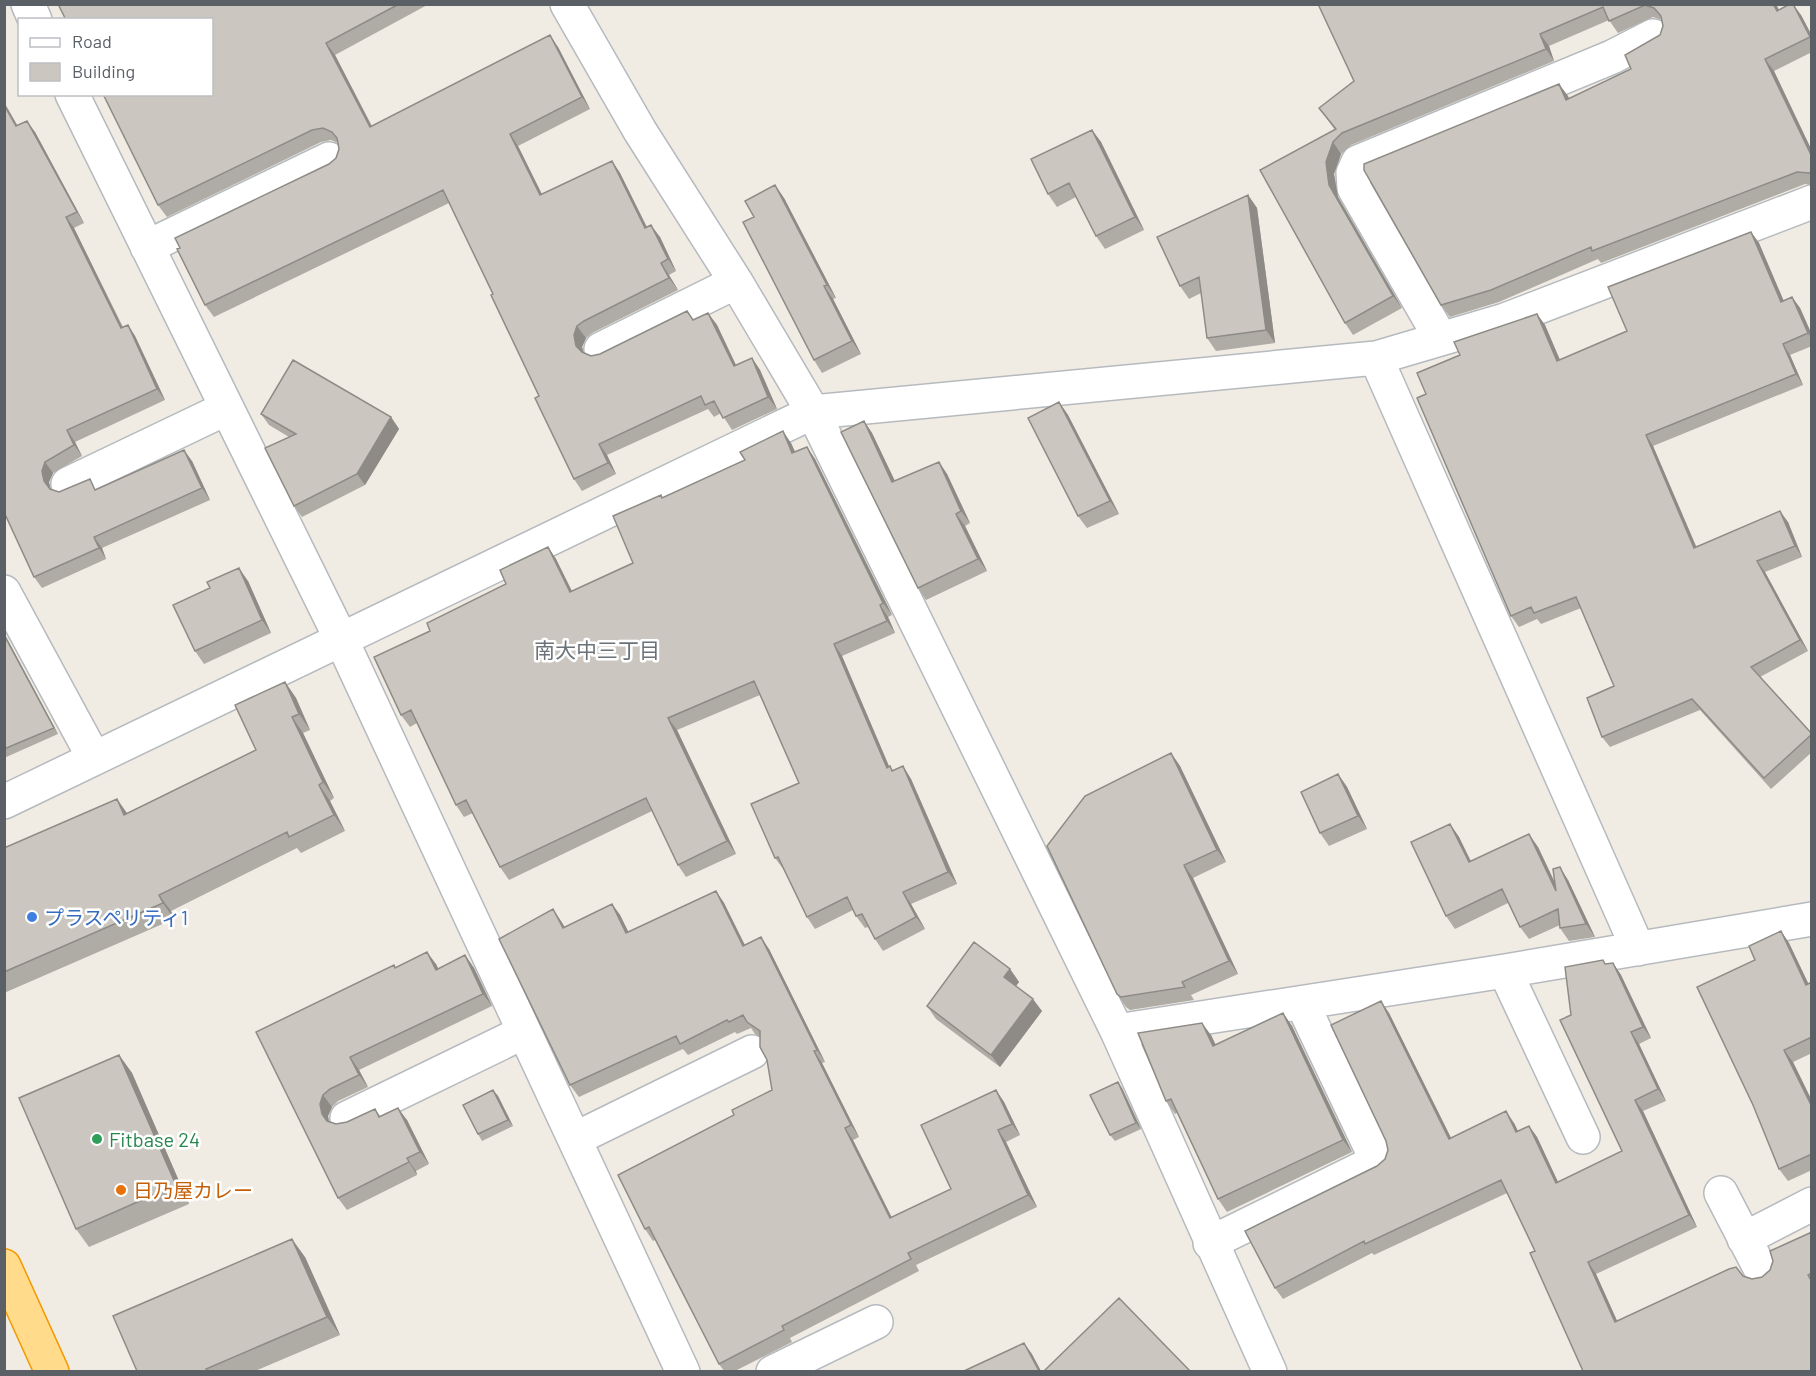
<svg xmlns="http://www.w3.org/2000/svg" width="1816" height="1376" font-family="Barlow,'Noto Sans JP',sans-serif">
	<rect width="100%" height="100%" fill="#f0ece3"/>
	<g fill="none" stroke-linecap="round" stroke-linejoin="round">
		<defs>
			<path id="minor" d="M28 4 35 20
				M567 4 640 131 736 282 813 412 1117 1031 1270 1372
				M72 94 342 641 683 1372
				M147 247 329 159
				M1441 339 1354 188 1353 173 1358 162 1612 57 1653 36
				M601 349 736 282
				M1376 358 1638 949
				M68 484 227 408
				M4 592 94 758
				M4 802 813 412 1376 358 1505 320 1812 202
				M1505 971 1583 1137
				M1117 1031 1505 971 1812 919
				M347 1118 524 1032
				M575 1139 752 1052
				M1721 1193 1762 1272
				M1744 1239 1812 1204
				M1210 1243 1377 1161 1302 1003
				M773 1372 876 1322"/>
			<path id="highway" d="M4 1266 52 1372"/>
		</defs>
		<use href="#minor" stroke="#b6babf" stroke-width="36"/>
		<use href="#highway" stroke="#f39900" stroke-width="36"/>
		<use href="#minor" stroke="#fff" stroke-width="33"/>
		<use href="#highway" stroke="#ffdb8b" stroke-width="33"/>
	</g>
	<path fill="#afaba5" d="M58 4H429L335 55 372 126 558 47 590 109 518 146 542 194 612 161 620 173 647 227 660 237 676 271 669 275 678 290 592 333 586 338 582 347 584 353 591 356 600 354 694 320 708 313 717 325 736 365 752 358 760 370 777 409 732 430 721 413 714 417 708 409 607 455 616 474 582 491 574 479 539 396 493 294 449 203 214 317 205 305 329 164 336 158 339 149 338 143 331 140 321 142 167 217 158 205Z
		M1318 4H1776L1779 10 1801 15 1812 36V52L1774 71 1812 151V185L1805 184 1601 263 1598 259 1499 302 1450 317 1441 305 1559 84 1569 98 1631 69 1660 35 1663 26 1662 20 1653 17 1618 33 1609 20 1549 46 1554 61 1351 145 1341 154 1334 174 1338 197 1402 308 1353 335 1345 323 1260 170 1335 130 1319 108 1354 81Z
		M18 126 35 132 84 223 74 228 123 327 128 325 135 336 165 400 75 442 82 456 53 473 49 482 51 489 59 492 97 490 192 461 210 500 102 548 106 559 42 588 34 577Z
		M1092 130 1101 142 1144 230 1105 249 1096 236 1076 197 1057 207 1048 194Z
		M775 185 784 198 836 298 833 299 861 354 822 373 814 360Z
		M1248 195 1257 208 1275 343 1216 351 1207 338 1201 293 1189 299 1180 286Z
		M1751 232 1759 243 1783 301 1792 297 1800 308 1812 335V346L1790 355 1803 385 1653 446 1696 546 1788 522 1802 557 1765 572 1808 651 1760 677 1812 734V752L1771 789 1700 710 1610 747 1602 737 1614 686 1581 608 1541 624 1537 619 1519 627 1511 616 1426 394 1460 355 1537 314 1545 325 1560 360 1627 331Z
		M1059 402 1068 415 1119 514 1087 528 1078 516Z
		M261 414 391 417 399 429 365 485 302 517 294 506 289 437 269 425Z
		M864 421 872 433 895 481 939 462 947 474 970 523 965 526 987 571 926 600 918 588Z
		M791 443 795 452 807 447 815 459 892 615 888 617 895 633 842 656 889 767 893 770 903 766 911 779 957 884 911 904 925 929 883 951 875 939 868 927 865 928 856 916 853 910 815 929 807 917 784 870 775 858 799 783 760 695 677 730 736 854 686 877 678 865 652 811 509 880 500 867 473 813 464 817 456 805 417 723 410 727 401 715 430 631 506 584 548 547 556 559 572 591 633 563 661 495 663 498Z
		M248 581 271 633 204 664 195 651Z
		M4 633 58 734 4 758Z
		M285 682 296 698 310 730 303 733 334 798 330 801 345 831 301 853 297 848 171 911 174 919 4 993V848L117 799 127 813 256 750Z
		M1171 753 1180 766 1226 862 1193 878 1238 974 1191 995 1194 1000 1130 1010 1126 1007 1117 994Z
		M1338 774 1347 787 1367 829 1329 846 1320 833Z
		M1450 824 1459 837 1471 861 1538 847 1555 883 1568 880 1595 937 1569 941 1560 928V925L1529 939 1520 927 1508 903 1455 929 1446 916Z
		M716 891 724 903 745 945 769 949 825 1062 822 1063 859 1137 853 1140 892 1218 951 1189 996 1090 1004 1102 1020 1135 1006 1142 1037 1207 916 1265 919 1271 790 1338 792 1342 735 1371H724L719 1364 655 1240 653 1241 645 1229 734 1115 772 1090 767 1060 760 1037 755 1034 751 1028 737 1034 735 1032 688 1055 683 1049 579 1097 570 1085 561 921 565 927 612 904 620 915 628 932Z
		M1781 931 1789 943 1808 984 1812 982V1053L1793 1062 1812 1101V1170L1788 1181 1779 1169 1755 960Z
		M465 955 474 968 492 1006 359 1070 368 1087 338 1101 332 1107 328 1116 329 1122 336 1124 347 1122 375 1109 381 1117 407 1120 429 1164 416 1171 417 1175 347 1210 338 1198 256 1032 396 968 436 964 438 969Z
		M1613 963 1621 975 1651 1038 1639 1044 1666 1101 1643 1111 1697 1227 1596 1274 1617 1321 1743 1276 1752 1279 1762 1277 1812 1232V1371H1583L1535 1251 1507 1193 1374 1255 1372 1253 1283 1299 1275 1288 1377 1166 1385 1159 1388 1150 1389 1013 1451 1138 1514 1123 1518 1131 1529 1126 1537 1137 1558 1182 1622 1151 1571 1015 1606 964Z
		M1010 969 1019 982 1016 986 1042 1011 1000 1067 936 1019 927 1006Z
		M1283 1013 1292 1026 1352 1152 1227 1212 1218 1199 1177 1113 1175 1114 1166 1101 1211 1035 1216 1045Z
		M119 1055 132 1073 189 1204 89 1247 76 1229Z
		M1122 1088 1141 1129 1115 1141 1110 1135Z
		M493 1090 498 1096 513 1126 482 1141 478 1134Z
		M305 1257 340 1335 255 1371H137Z"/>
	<path fill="#8e8b86" d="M1773 4H1776L1785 23 1777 11Z
		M1793 4 1801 15 1812 36V39Z
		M1540 34 1549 46 1554 61 1546 49Z
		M550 35 558 47 590 109 582 97Z
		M326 43 335 55 378 139 370 127Z
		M1765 59 1774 71 1812 151V157Z
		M1559 84 1568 96 1574 112 1566 100Z
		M4 102 24 137 16 126 4 105Z
		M27 121 35 132 84 223 77 212Z
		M1092 130 1101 142 1144 230 1135 217Z
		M510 134 518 146 548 207 540 195Z
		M1333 142 1341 154 1334 174 1338 197 1402 308 1393 296 1329 185 1326 162Z
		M612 161 620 173 653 240 645 228Z
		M775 185 784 198 836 298 827 285Z
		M1248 195 1257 208 1275 343 1266 330Z
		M66 217 74 228 128 339 121 328Z
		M651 225 660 237 676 271 668 259Z
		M1751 232 1759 243 1789 313 1781 302Z
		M661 263 669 275 678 290 669 278Z
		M824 286 833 299 861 354 852 341Z
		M1792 297 1800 308 1812 335V339L1808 333Z
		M708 313 717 325 742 378 734 366Z
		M1537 314 1545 325 1565 372 1557 361Z
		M128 325 135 336 165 400 157 389Z
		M577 326 586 338 582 347 585 358 576 346 574 335Z
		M1783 344 1790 355 1803 385 1796 374Z
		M752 358 760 370 777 409 768 397Z
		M1059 402 1068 415 1119 514 1110 501Z
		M391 417 399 429 365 485 357 474Z
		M864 421 872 433 901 494 892 482Z
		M67 430 75 442 82 456 74 445Z
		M783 431 791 443 801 465 792 453Z
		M1646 435 1653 446 1701 558 1694 548Z
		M599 444 607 455 616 474 608 463Z
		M807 447 815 459 892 615 883 603Z
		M184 450 192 461 210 500 202 488Z
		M45 462 53 473 49 482 51 493 44 481 42 471Z
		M939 462 947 474 970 523 961 511Z
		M1780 511 1788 522 1802 557 1795 546Z
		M956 514 965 526 987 571 978 559Z
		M94 537 102 548 106 559 99 548Z
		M548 547 556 559 578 604 570 592Z
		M1757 561 1765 572 1808 651 1800 640Z
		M239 568 248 581 271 633 262 620Z
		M880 605 888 617 895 633 887 621Z
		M4 633 58 734 54 728 4 635Z
		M834 644 842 656 895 780 887 768Z
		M285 682 296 698 310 730 299 714Z
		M292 717 303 733 334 798 323 782Z
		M668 718 677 730 736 854 727 841Z
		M1171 753 1180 766 1226 862 1217 850Z
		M903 766 911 779 957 884 948 872Z
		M1338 774 1347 787 1367 829 1358 816Z
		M319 785 330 801 345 831 334 815Z
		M117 799 128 815H124Z
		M1450 824 1459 837 1477 875 1469 862Z
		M1529 834 1538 847 1565 904 1556 891Z
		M1184 865 1193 878 1238 974 1229 961Z
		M1560 867 1568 880 1595 937 1586 924Z
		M716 891 724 903 751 958 743 946Z
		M903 892 911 904 925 929 916 917Z
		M159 895 171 911 174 919 163 903Z
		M612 904 620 915 635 945 626 933Z
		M553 909 561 921 571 940 563 928Z
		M1781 931 1789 943 1812 991 1806 985Z
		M761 937 769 949 825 1062 817 1050Z
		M427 952 436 964 445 982 436 970Z
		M465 955 474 968 492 1006 483 994Z
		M1613 963 1621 975 1651 1038 1643 1027Z
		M1010 969 1019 982 1013 990 1004 977Z
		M1033 999 1042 1011 1000 1067 991 1055Z
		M1381 1001 1389 1013 1457 1150 1449 1139Z
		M1283 1013 1292 1026 1352 1152 1343 1140Z
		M1202 1023 1211 1035 1222 1059 1213 1046Z
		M1631 1032 1639 1044 1666 1101 1658 1089Z
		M1784 1050 1793 1062 1812 1101V1107Z
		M814 1051 822 1063 859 1137 851 1125Z
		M119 1055 132 1073 189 1204 176 1185Z
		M350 1057 359 1070 368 1087 359 1075Z
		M1118 1082 1122 1088 1141 1129 1136 1123Z
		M493 1090 498 1096 513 1126 508 1120Z
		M996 1090 1004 1102 1020 1135 1012 1124Z
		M323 1095 332 1107 328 1116 330 1127 322 1114 320 1104Z
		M1635 1100 1643 1111 1697 1227 1689 1215Z
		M398 1108 407 1120 429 1164 420 1152Z
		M1506 1111 1514 1123 1524 1144 1516 1132Z
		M1529 1126 1537 1137 1564 1195 1556 1183Z
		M845 1128 853 1140 898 1230 890 1218Z
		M998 1130 1006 1142 1037 1207 1028 1195Z
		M407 1158 416 1171 417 1175 409 1162Z
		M292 1239 305 1257 340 1335 327 1317Z
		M1588 1262 1596 1274 1623 1334 1615 1322Z
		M1024 1343 1032 1354 1041 1371H1039Z"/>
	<path fill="#cbc7c0" stroke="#8e8b86" stroke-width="1.5" d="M58 4H399L326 43 370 127 550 35 582 97 510 134 540 195 612 161 645 228 651 225 668 259 661 263 669 278 584 321 577 326 574 335 576 346 582 352 591 356 600 354 687 311 693 320 708 313 734 366 752 358 768 397 723 418 714 401 705 405 701 396 599 444 608 463 574 479 535 398 539 396 491 295 493 294 443 190 205 305 177 249 180 248 175 238 329 164 336 158 339 149 337 138 332 132 323 128 312 130 158 205 103 94H212V20H66Z
		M1318 4H1773L1777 11 1790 4H1793L1810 37 1765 59 1812 157V172L1809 173 1797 172 1592 251 1591 247 1491 290 1441 305 1364 170V164L1559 84 1566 100 1631 69 1625 55 1660 35 1663 26 1661 16 1654 8 1645 5 1609 21 1603 7 1540 34 1546 49 1342 133 1333 142 1326 162 1329 185 1393 296 1345 323 1260 170 1336 129 1319 108 1354 81Z
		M4 105 16 126 27 121 77 212 66 217 121 328 128 325 157 389 67 430 74 445 45 462 42 471 44 481 50 489 59 492 90 479 95 490 184 450 202 488 94 537 99 548 34 577 4 512Z
		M1092 130 1135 217 1096 236 1069 183 1048 194 1031 159Z
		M775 185 827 285 824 286 852 341 814 360 743 222 754 217 745 201Z
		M1248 195 1266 330 1207 338 1199 277 1180 286 1157 237Z
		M1751 232 1781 302 1792 297 1808 333 1783 344 1796 374 1646 435 1694 548 1780 511 1795 546 1757 561 1800 640 1751 667 1812 734 1764 778 1692 699 1602 737 1587 698 1614 686 1576 597 1534 613 1531 607 1511 616 1417 398 1426 394 1417 373 1460 355 1454 342 1537 314 1557 361 1627 331 1608 287Z
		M293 360 391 417 357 474 294 506 265 448 296 434 261 414Z
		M1059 402 1110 501 1078 516 1028 418Z
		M864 421 892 482 939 462 961 511 956 514 978 559 918 588 841 432Z
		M783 431 792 453 807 447 883 603 880 605 887 621 834 644 887 768 890 766 892 771 903 766 948 872 903 892 916 917 875 939 862 914 856 916 847 897 807 917 778 857 775 858 751 804 799 783 754 681 668 718 727 841 678 865 646 798 500 867 466 800 456 805 411 710 401 715 374 657 430 631 427 623 506 584 500 570 548 547 570 592 633 563 613 516 661 495 662 498 745 460 740 452Z
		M239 568 262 620 195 651 173 605 210 588 207 582Z
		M4 635 54 728 4 749Z
		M285 682 299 714 292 717 323 782 319 785 334 815 289 837 287 832 159 895 163 903 4 972V848L117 799 124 815 256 750 235 705Z
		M1171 753 1217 850 1184 865 1229 961 1182 982 1185 987 1121 997 1117 994 1047 846 1085 796Z
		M1338 774 1358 816 1320 833 1301 792Z
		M1450 824 1469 862 1529 834 1556 891 1553 869 1560 867 1586 924 1560 928 1558 909 1520 927 1502 889 1446 916 1411 842Z
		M716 891 743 946 761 937 817 1050 814 1051 851 1125 845 1128 890 1218 951 1189 921 1125 996 1090 1012 1124 998 1130 1028 1195 908 1253 911 1259 782 1326 784 1330 719 1364 649 1227 645 1229 618 1175 734 1115 732 1110 772 1090 767 1060 760 1047V1031L747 1022 743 1015 729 1022 727 1020 680 1044 676 1036 570 1085 499 939 553 909 563 928 612 904 626 933Z
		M1781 931 1806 985 1812 982V1037L1784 1050 1812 1107V1154L1779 1169 1753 1105 1697 987 1755 960 1749 946Z
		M974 942 1010 969 1004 977 1033 999 991 1055 927 1006Z
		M427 952 436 970 465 955 483 994 350 1057 359 1075 330 1089 323 1095 320 1104 322 1114 327 1121 336 1124 347 1122 375 1109 379 1117 398 1108 420 1152 407 1158 409 1162 338 1198 256 1032 394 965 395 968Z
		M1603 960 1605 964 1613 963 1643 1027 1631 1032 1658 1089 1635 1100 1689 1215 1588 1262 1615 1322 1729 1269 1736 1267 1743 1276 1752 1279 1762 1277 1770 1270 1773 1261 1770 1251 1812 1232V1273L1808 1275 1812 1282V1371H1583L1530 1253 1535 1251 1501 1180 1365 1244 1364 1241 1275 1288 1245 1231 1377 1166 1385 1159 1388 1150 1386 1141 1331 1025 1381 1001 1449 1139 1506 1111 1516 1132 1529 1126 1556 1183 1622 1151 1560 1020 1571 1015 1565 967Z
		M1283 1013 1343 1140 1218 1199 1171 1099 1166 1101 1138 1033 1202 1023 1213 1046Z
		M119 1055 176 1185 76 1229 19 1098Z
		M1118 1082 1136 1123 1110 1135 1090 1095Z
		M493 1090 508 1120 478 1134 463 1105Z
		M292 1239 327 1317 206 1369 208 1371H137L113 1316Z
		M1119 1298 1190 1371H1044Z
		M1024 1343 1039 1371H964Z"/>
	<circle fill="#3f7fe0" stroke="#fff" stroke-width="2" cx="32" cy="917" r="6"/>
	<circle fill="#2e9e5b" stroke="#fff" stroke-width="2" cx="97" cy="1139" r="6"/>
	<circle fill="#e8710a" stroke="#fff" stroke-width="2" cx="121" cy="1190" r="6"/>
	<g text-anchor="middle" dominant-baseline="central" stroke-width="5" stroke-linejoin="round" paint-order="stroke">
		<g font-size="20" fill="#366cbe" stroke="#fff" text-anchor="start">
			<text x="44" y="917">プラスペリティ1</text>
		</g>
		<g font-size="20" fill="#27864d" stroke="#fff" text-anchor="start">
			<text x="109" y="1139">Fitbase 24</text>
		</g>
		<g font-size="20" fill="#c56008" stroke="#fff" text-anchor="start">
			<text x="133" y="1190">日乃屋カレー</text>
		</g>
		<g font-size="21" fill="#6c7378" stroke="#fff">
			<text x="597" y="649">南大中三丁目</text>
		</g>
	</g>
	<rect width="1816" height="1376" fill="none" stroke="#5b6066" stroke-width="12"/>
	<rect x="18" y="18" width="195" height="78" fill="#ffffff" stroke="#bdbfc2" stroke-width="1.5"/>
	<rect x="30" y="38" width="30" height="9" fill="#ffffff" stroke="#bdbfc2" stroke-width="1.5"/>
	<text x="72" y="48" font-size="18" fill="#5b6066">Road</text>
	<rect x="30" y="63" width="30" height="18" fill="#cbc7c0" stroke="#bdbfc2" stroke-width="1.5"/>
	<text x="72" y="78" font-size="18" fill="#5b6066">Building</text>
</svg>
